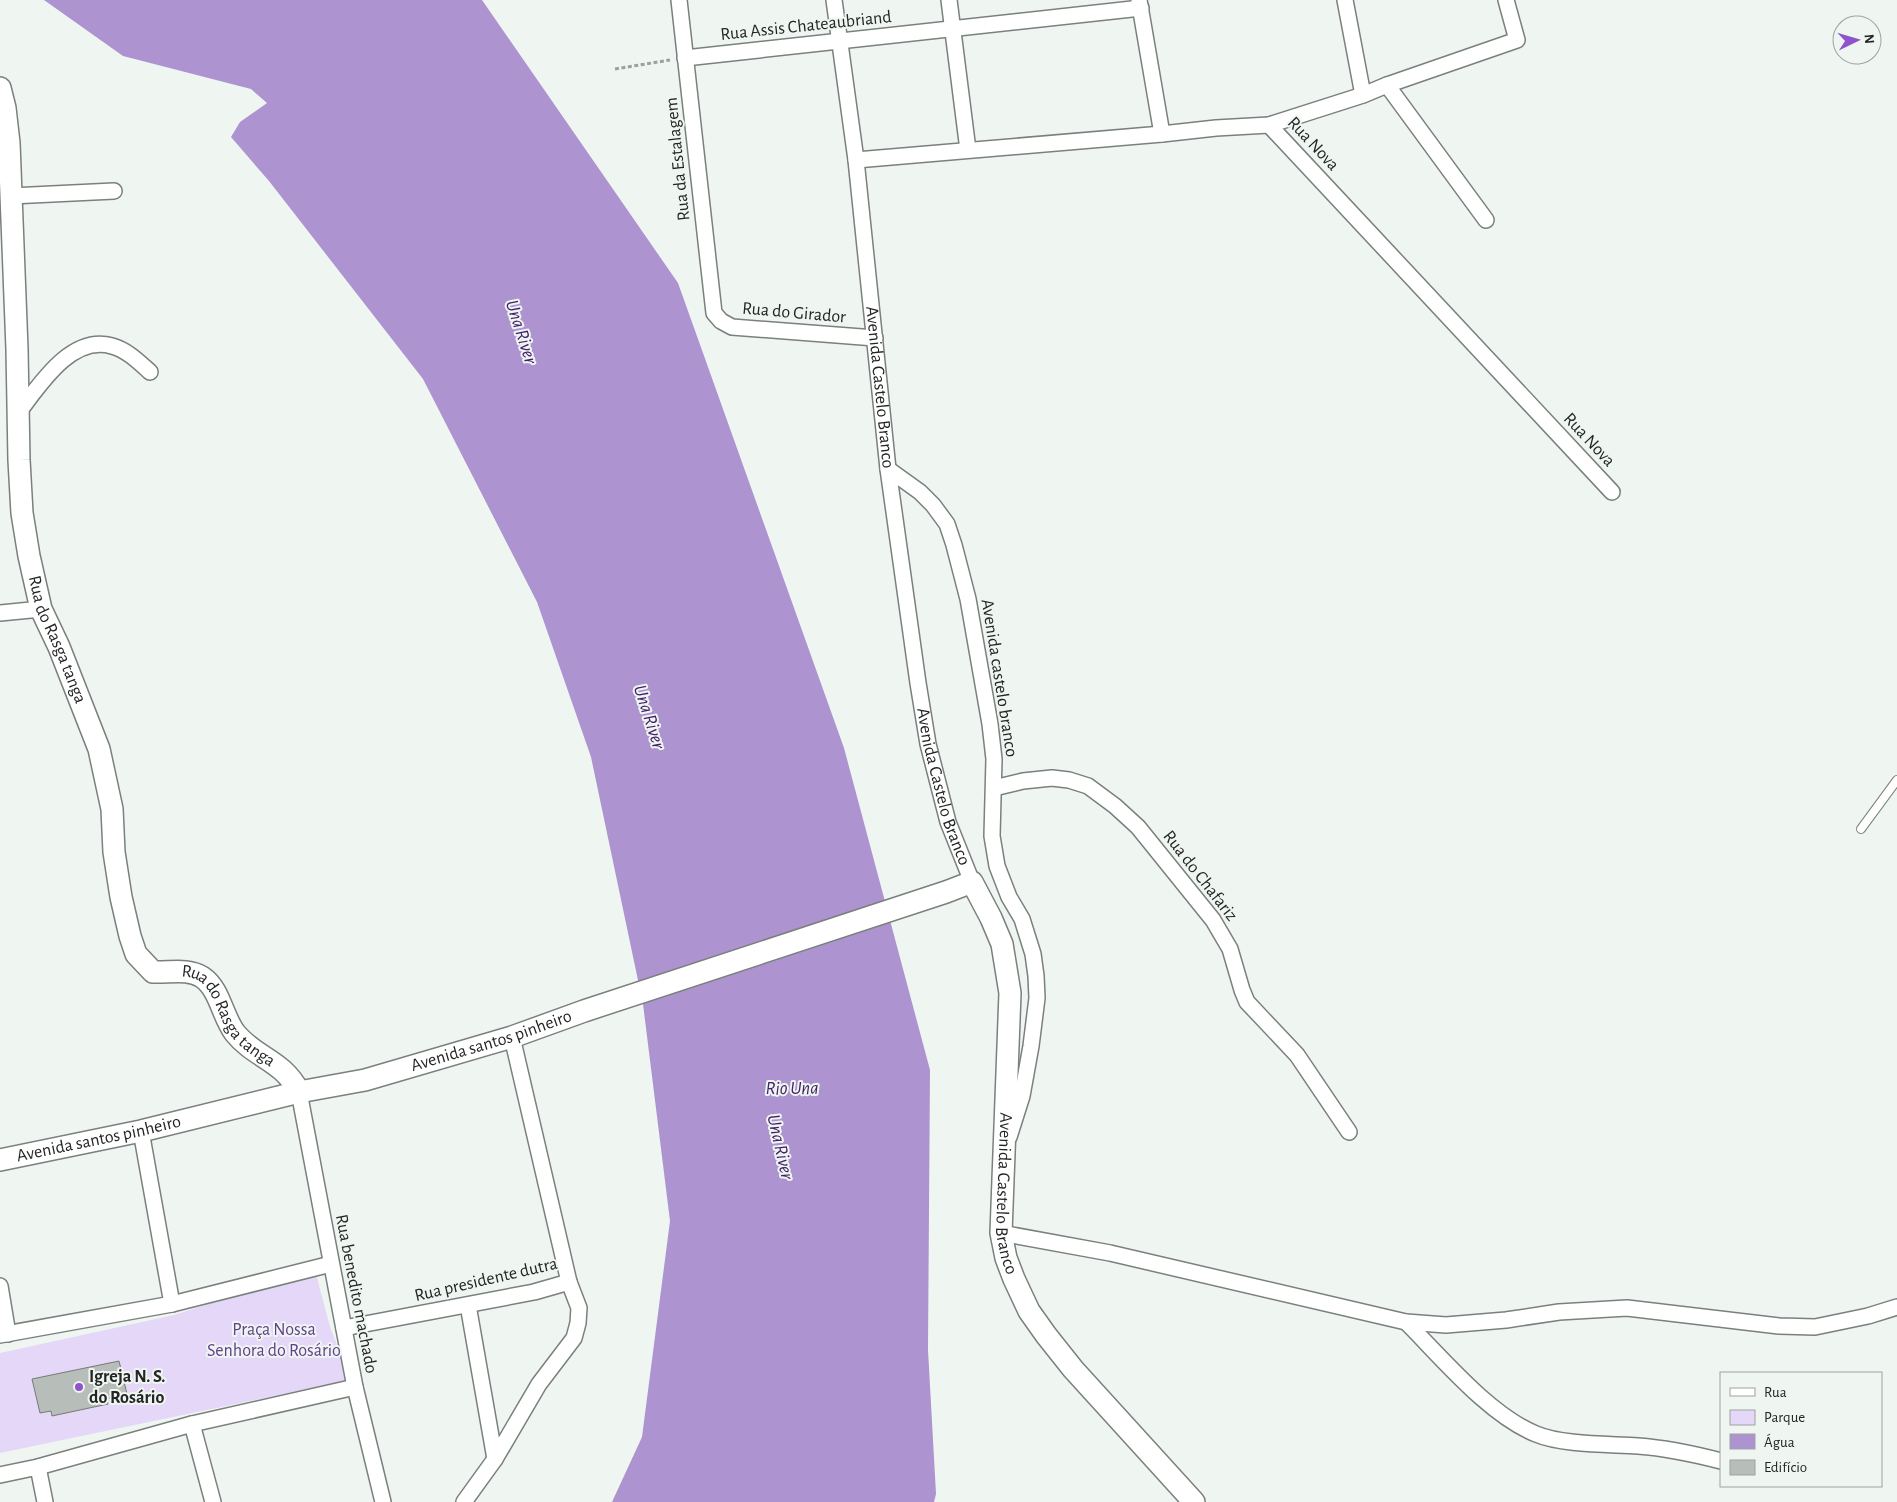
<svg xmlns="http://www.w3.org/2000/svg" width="1897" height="1502" font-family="'Alegreya Sans',sans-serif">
	<rect width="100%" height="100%" fill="#eff6f2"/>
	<path fill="#e4d7f8" d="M315 1270 330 1327 351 1380 0 1453V1353L174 1315Z"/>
	<path fill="#ad93cf" d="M44 0H482L678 283 844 748 930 1070 928 1350 936 1494 934 1502H612L642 1437 670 1221 643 1004 591 757 537 602 423 379 269 181 231 137 240 122 267 103 251 89 123 56Z"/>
	<path fill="#b7bdb9" stroke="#757b77" d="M119 1361 127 1394 107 1399 108 1404 52 1416 51 1411 40 1413 32 1379Z"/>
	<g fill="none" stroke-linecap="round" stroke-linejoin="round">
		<defs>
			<path id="lane" d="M1861 829 1897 780"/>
			<g id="street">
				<path d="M679 0 714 313 721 321 732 327 875 338"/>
				<path id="s1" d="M834 0 856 160 888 469 918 683 928 744 948 822 972 882"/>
				<path d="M949 0 968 150"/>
				<path d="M1139 0 1162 134"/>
				<path d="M1345 0 1363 95"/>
				<path d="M685 58 1141 8"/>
				<path d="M1387 85 1486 220"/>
				<path d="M1269 125 1612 492"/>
				<path d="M856 160 1162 134 1216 128 1269 125 1363 95 1387 85 1517 40 1506 0"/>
				<path d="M11 196 114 191"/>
				<path d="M18 413C39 386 71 334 112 346 127 350 139 362 150 372"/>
				<path d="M888 469 920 492 933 505 947 524 954 545 968 599 990 724 994 759 992 836 997 866 1009 897 1022 919 1033 954 1036 976 1037 998 1031 1046 1022 1096 1009 1137"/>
				<path d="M0 613 41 609"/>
				<path d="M994 788 1023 781 1052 778 1069 780 1088 786 1115 806 1138 827 1213 920 1230 949 1242 990 1247 1002 1297 1055 1349 1132"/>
				<path d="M299 1092 355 1387 383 1502"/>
				<path d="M141 1131 172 1304"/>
				<path d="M1001 1233 1110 1253 1406 1322 1446 1325 1506 1320 1559 1312 1627 1308 1779 1326 1815 1327 1868 1316 1897 1307"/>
				<path d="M0 1286 8 1334"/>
				<path d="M468 1305 495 1459"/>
				<path d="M1406 1322C1442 1358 1489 1415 1536 1434 1562 1445 1609 1444 1638 1446 1666 1448 1694 1454 1721 1461"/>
				<path d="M344 1328 534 1292 569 1282 512 1037"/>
				<path d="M0 1335 172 1304 331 1264"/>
				<path d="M192 1424 213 1502"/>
				<path d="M38 1467 45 1502"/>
				<path d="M0 1475 38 1467 192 1424 355 1387"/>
				<path d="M464 1502 495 1459 539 1384 574 1338 578 1323 579 1308 569 1282"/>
			</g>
			<g id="secondary">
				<path id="s2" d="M0 88 5 108 9 143 17 349 19 460 22 513 29 556 41 609 59 647 99 749 112 809 114 852 121 897 130 936 136 954 153 972C169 973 188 968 202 977 220 989 222 1016 235 1033 255 1058 283 1060 299 1092"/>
				<path id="s3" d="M0 1160 141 1131 299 1092 365 1080 512 1037 584 1011 946 892 972 882 991 918 1002 944 1010 993 1001 1233 1006 1258 1014 1279 1029 1311 1046 1335 1073 1369 1194 1502"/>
			</g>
		</defs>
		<use href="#lane" stroke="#7a807c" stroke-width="10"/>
		<use href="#street" stroke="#7a807c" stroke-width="18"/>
		<use href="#secondary" stroke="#7a807c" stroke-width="24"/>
		<path stroke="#9ca19f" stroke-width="3" stroke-dasharray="4 2.5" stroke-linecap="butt" d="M615 69 670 60"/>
		<use href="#lane" stroke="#fff" stroke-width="8"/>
		<use href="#street" stroke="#fff" stroke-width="15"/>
		<use href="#secondary" stroke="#fff" stroke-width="21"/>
	</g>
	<circle fill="#8f54cb" stroke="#eff6f2" stroke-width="2" cx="79" cy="1387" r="5"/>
	<g text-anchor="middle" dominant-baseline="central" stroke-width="4" stroke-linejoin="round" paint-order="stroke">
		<g font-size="18" fill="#242625" stroke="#eff6f2">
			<text transform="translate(806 26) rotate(-6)">Rua Assis Chateaubriand</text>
			<text transform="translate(1313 144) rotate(47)">Rua Nova</text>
			<text transform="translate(678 159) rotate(-96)">Rua da Estalagem</text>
			<text transform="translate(794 313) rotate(5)">Rua do Girador</text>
			<text stroke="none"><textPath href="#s1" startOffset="390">Avenida Castelo Branco</textPath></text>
			<text transform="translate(1589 440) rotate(47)">Rua Nova</text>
			<text stroke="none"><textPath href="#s2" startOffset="558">Rua do Rasga tanga</textPath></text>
			<text transform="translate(999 678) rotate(81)">Avenida castelo branco</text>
			<text stroke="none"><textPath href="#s1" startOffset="795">Avenida Castelo Branco</textPath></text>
			<text transform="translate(1200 876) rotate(52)">Rua do Chafariz</text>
			<text stroke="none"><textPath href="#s2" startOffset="1006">Rua do Rasga tanga</textPath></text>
			<text stroke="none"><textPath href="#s3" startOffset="506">Avenida santos pinheiro</textPath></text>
			<text stroke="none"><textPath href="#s3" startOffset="101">Avenida santos pinheiro</textPath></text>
			<text stroke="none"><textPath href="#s3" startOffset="1332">Avenida Castelo Branco</textPath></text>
			<text transform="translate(486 1280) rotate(-13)">Rua presidente dutra</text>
			<text transform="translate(356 1294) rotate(79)">Rua benedito machado</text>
		</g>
		<g font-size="18" fill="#634089" stroke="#eff6f2">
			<text x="274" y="1330">Praça Nossa<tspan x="274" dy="21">Senhora do Rosário</tspan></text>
		</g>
		<g font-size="18" font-weight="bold" fill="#242625" stroke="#eff6f2" text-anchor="start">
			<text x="89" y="1377">Igreja N. S.<tspan x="89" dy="21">do Rosário</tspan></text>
		</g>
		<g font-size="19" font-style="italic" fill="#442067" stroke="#eff6f2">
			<text transform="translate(521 332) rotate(72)">Una River</text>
			<text transform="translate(649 717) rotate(72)">Una River</text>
			<text x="792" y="1088">Rio Una</text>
			<text transform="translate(780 1147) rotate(77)">Una River</text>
		</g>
	</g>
	<rect x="1720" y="1372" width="162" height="115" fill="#eff6f2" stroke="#9ea3a0"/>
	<rect x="1730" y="1388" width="25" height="8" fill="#ffffff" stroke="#9ea3a0"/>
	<text x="1764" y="1397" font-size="15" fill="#242625">Rua</text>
	<rect x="1730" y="1410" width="25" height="15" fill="#e4d7f8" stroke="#9ea3a0"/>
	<text x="1764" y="1422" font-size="15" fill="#242625">Parque</text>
	<rect x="1730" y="1434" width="25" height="15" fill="#ad93cf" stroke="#9ea3a0"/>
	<text x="1764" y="1447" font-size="15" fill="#242625">Água</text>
	<rect x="1730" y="1460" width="25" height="15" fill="#b7bdb9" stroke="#9ea3a0"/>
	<text x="1764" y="1472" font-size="15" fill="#242625">Edifício</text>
	<g transform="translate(1857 40) rotate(85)"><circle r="24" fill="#eff6f2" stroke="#9ea3a0"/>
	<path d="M0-4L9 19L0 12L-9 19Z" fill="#8f54cb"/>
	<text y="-8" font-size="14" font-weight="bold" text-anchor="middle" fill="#242625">N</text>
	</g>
</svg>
